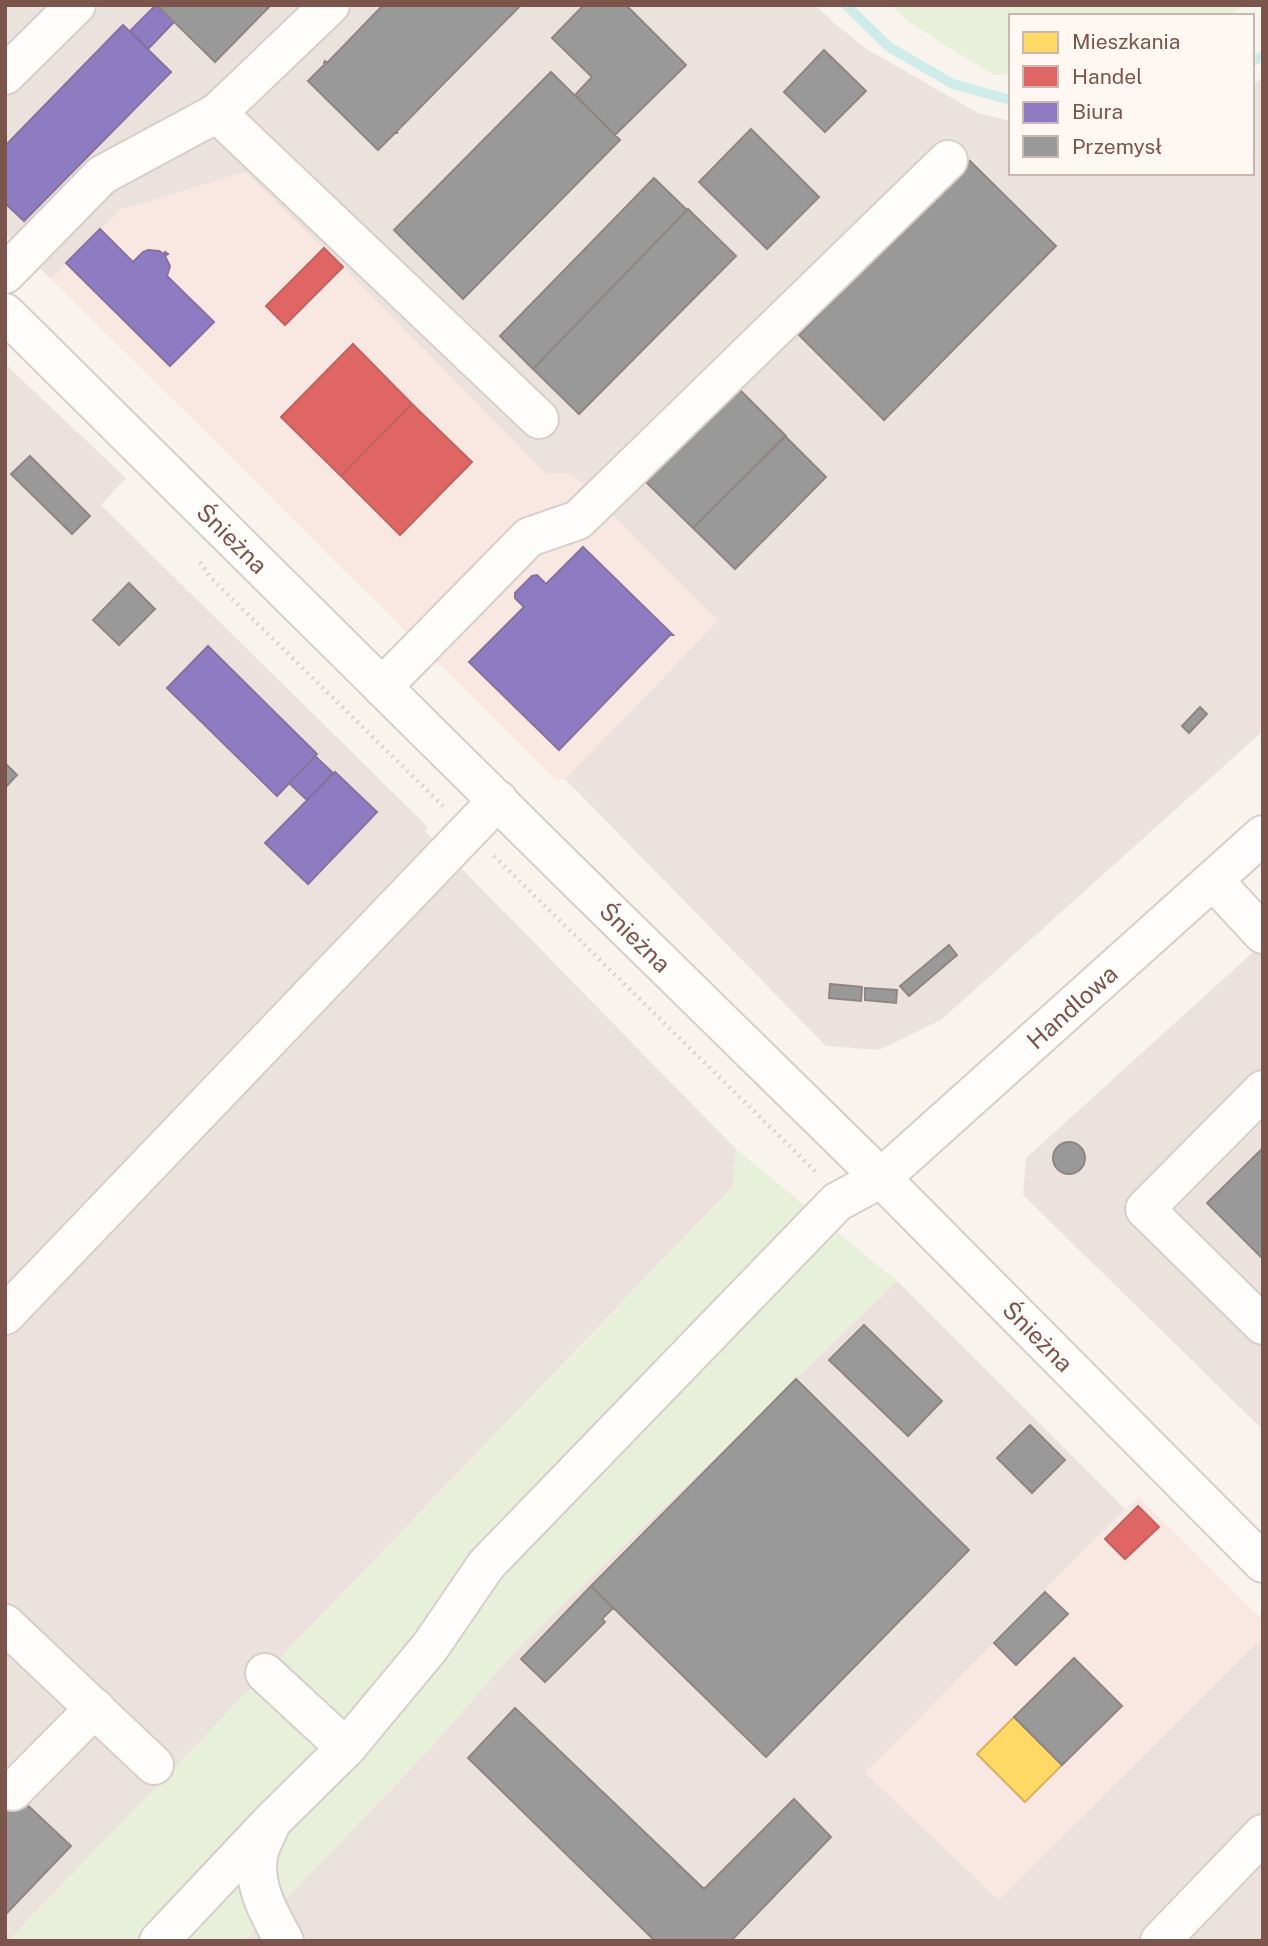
<svg xmlns="http://www.w3.org/2000/svg" width="1268" height="1946" font-family="'Public Sans',sans-serif">
	<rect width="100%" height="100%" fill="#f9f3ee"/>
	<path fill="#f9e7e2" d="M245 172 343 267 545 473H571L719 621 565 779 557 781 51 279 120 210Z
		M1139 1497 1263 1620V1637L999 1900 865 1773 1125 1509Z"/>
	<path fill="#ebe2dd" d="M6 5H815L833 22 868 50 978 113 1011 121V173H1252V83L1263 79V731L941 1020 879 1050 826 1046 565 779 718 621 571 473H545L343 267 245 172 120 210 51 279 5 234Z
		M5 364 126 478 101 505 428 827 425 831 736 1149 733 1187 8 1941H5Z
		M1263 943V1430L1023 1195 1026 1158Z
		M897 1281 1125 1509 865 1773 999 1900 1263 1637V1941H245L425 1754 517 1649Z"/>
	<path fill="#e9f0d9" d="M891 5H1248L1227 16H1011V74L994 75 910 23Z
		M736 1149 897 1281 517 1649 425 1754 245 1941H8L733 1188Z"/>
	<path fill="#ffd966" stroke="#d7b15e" stroke-width="2" d="M1014 1717 1062 1765 1025 1802 977 1754Z"/>
	<path fill="#e06666" stroke="#c2615e" stroke-width="2" d="M324 248 343 267 285 325 266 306Z
		M353 344 412 404 341 476 281 417Z
		M412 404 472 462 400 535 341 476Z
		M1138 1506 1159 1527 1125 1559 1105 1539Z"/>
	<path fill="#8e7cc3" stroke="#88709f" stroke-width="2" d="M156 5 174 22 148 49 130 31Z
		M123 25 171 72 24 221 5 203V146Z
		M100 229 133 262 143 252 148 250 159 251 164 254 165 252 168 254 165 256 170 266 167 276 214 322 170 366 66 263Z
		M583 547 673 635H670L559 750 469 662 524 607 515 598V593L532 576 537 575 546 584Z
		M208 646 317 754 277 796 167 688Z
		M315 756 333 773 307 800 289 783Z
		M335 772 377 812 308 884 265 843Z"/>
	<path fill="#999" stroke="#908582" stroke-width="2" d="M157 5H271L215 62Z
		M383 5H521L396 132 398 133H395L378 150 308 81 325 64 324 63 325 61 327 63Z
		M584 5H626L686 65 615 135 575 95 592 77 552 38Z
		M824 50 866 91 825 132 784 92Z
		M551 72 620 140 463 299 394 230Z
		M751 129 819 197 767 249 699 182Z
		M970 161 1056 246 884 420 799 335Z
		M654 178 687 210 533 369 500 336Z
		M688 209 736 256 579 414 533 369Z
		M739 389 786 436 693 528 646 482Z
		M785 436 826 477 735 569 693 528Z
		M30 456 90 516 72 534 11 474Z
		M129 583 155 609 119 645 93 620Z
		M1200 707 1207 714 1189 733 1182 726Z
		M5 763 17 775 5 788Z
		M949 945 957 955 909 996 900 986Z
		M830 984 862 987 861 1001 829 998Z
		M865 988 897 990 896 1003 865 1000Z
		M1053 1158a16 16 0 1 1 32 0a16 16 0 1 1-32 0Z
		M1263 1148V1259L1207 1203Z
		M864 1325 942 1401 908 1436 829 1360Z
		M796 1379 969 1550 766 1757 591 1586Z
		M1030 1425 1065 1460 1032 1493 997 1458Z
		M591 1586 613 1608 602 1619 605 1622 545 1682 521 1659Z
		M1045 1592 1068 1614 1016 1665 994 1643Z
		M1074 1658 1122 1706 1062 1765 1014 1717Z
		M515 1708 704 1889 794 1799 831 1837 731 1941H655L468 1758Z
		M5 1784 71 1846 5 1915Z"/>
	<g fill="none" stroke-linecap="round" stroke-linejoin="round">
		<path stroke="#cfecea" stroke-width="10" d="M846 5 889 47 953 84 1011 100
			M1252 61 1263 56"/>
		<defs>
			<g id="minor">
				<path d="M5 75 76 5"/>
				<path d="M217 113 330 5"/>
				<path d="M5 274 102 175 217 113 539 419"/>
				<path id="s1" d="M5 313 564 867 881 1178 1263 1563"/>
				<path d="M382 687 529 537 578 520 948 160"/>
				<path d="M1213 880 1263 934"/>
				<path d="M1263 1090 1145 1209 1263 1325"/>
				<path d="M5 1315 498 800"/>
				<path d="M5 1624 154 1765"/>
				<path d="M265 1673 346 1748"/>
				<path d="M13 1791 95 1708"/>
				<path d="M270 1825C267 1833 262 1842 259 1851 251 1884 269 1913 284 1941"/>
				<path id="s2" d="M159 1941 271 1822 346 1748 430 1647 486 1565 837 1202 881 1178 1263 835"/>
				<path d="M1160 1941 1263 1834"/>
			</g>
		</defs>
		<use href="#minor" stroke="#d7cec9" stroke-width="42"/>
		<path stroke="#dcd1cf" stroke-width="4.5" stroke-dasharray="2 5" stroke-linecap="butt" d="M200 562 212 579 443 806
			M494 856 818 1174"/>
		<use href="#minor" stroke="#fefdfc" stroke-width="38"/>
	</g>
	<g text-anchor="middle" dominant-baseline="central" stroke-width="7" stroke-linejoin="round" paint-order="stroke">
		<g font-size="24" fill="#7b554b" stroke="#fff8f2">
			<text stroke="none"><textPath href="#s1" startOffset="320">Śnieżna</textPath></text>
			<text stroke="none"><textPath href="#s1" startOffset="887">Śnieżna</textPath></text>
			<text stroke="none"><textPath href="#s2" startOffset="1311">Handlowa</textPath></text>
			<text stroke="none"><textPath href="#s1" startOffset="1454">Śnieżna</textPath></text>
		</g>
	</g>
	<rect width="1268" height="1946" fill="none" stroke="#7b554b" stroke-width="14"/>
	<rect x="1009" y="14" width="245" height="161" fill="#fff8f2" stroke="#cab7af" stroke-width="2"/>
	<rect x="1023" y="32" width="35" height="21" fill="#ffd966" stroke="#cab7af" stroke-width="2"/>
	<text x="1072" y="49" font-size="21" fill="#7b554b">Mieszkania</text>
	<rect x="1023" y="66" width="35" height="21" fill="#e06666" stroke="#cab7af" stroke-width="2"/>
	<text x="1072" y="84" font-size="21" fill="#7b554b">Handel</text>
	<rect x="1023" y="102" width="35" height="21" fill="#8e7cc3" stroke="#cab7af" stroke-width="2"/>
	<text x="1072" y="119" font-size="21" fill="#7b554b">Biura</text>
	<rect x="1023" y="136" width="35" height="21" fill="#999999" stroke="#cab7af" stroke-width="2"/>
	<text x="1072" y="154" font-size="21" fill="#7b554b">Przemysł</text>
</svg>
